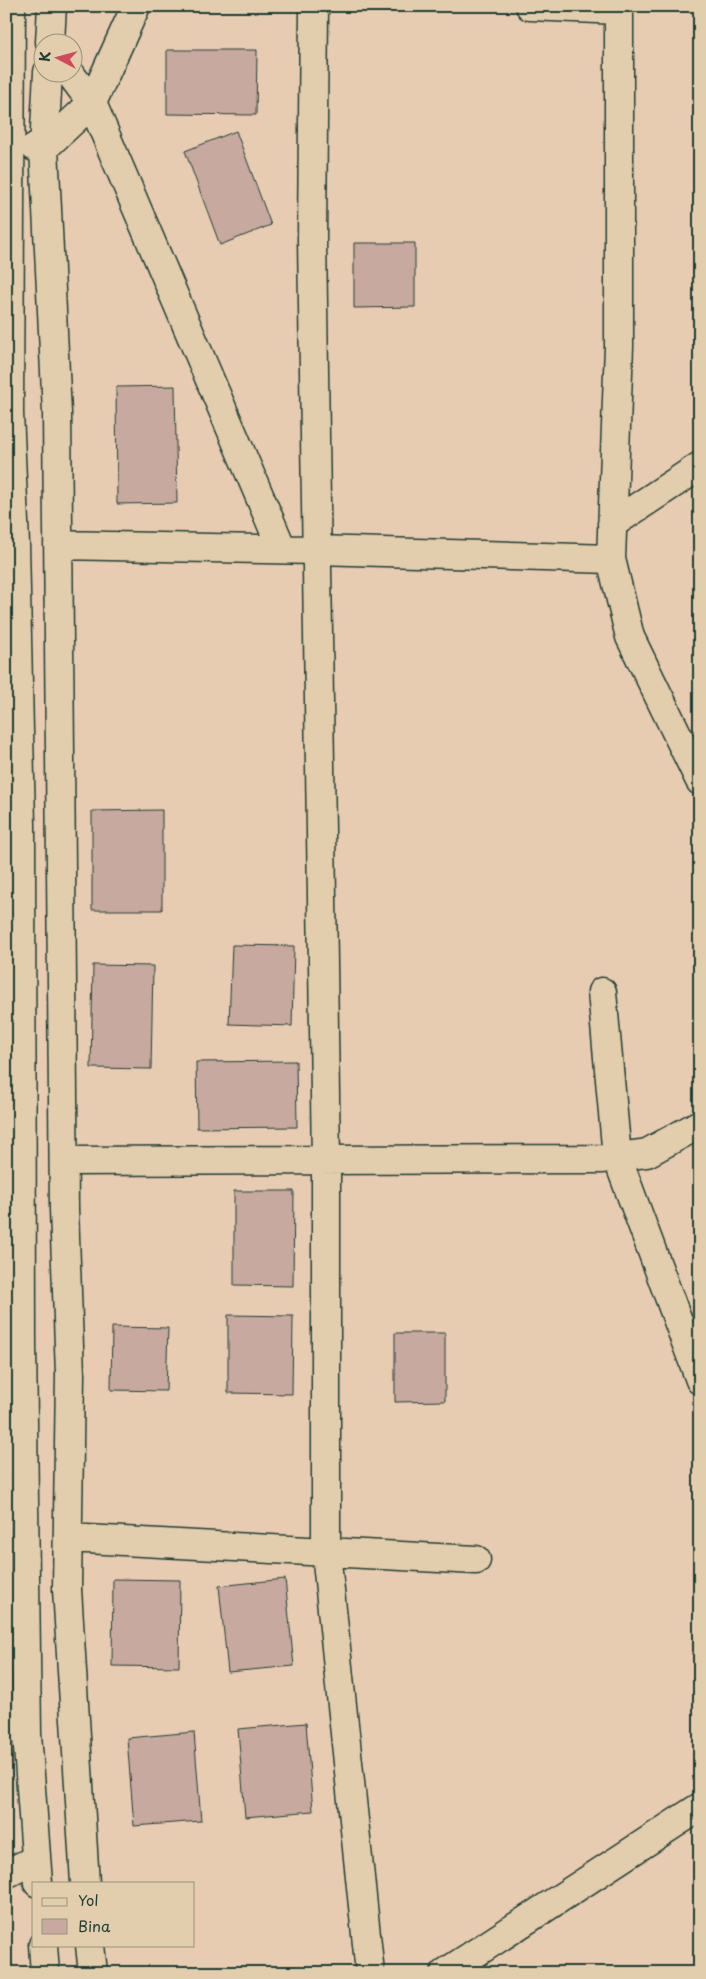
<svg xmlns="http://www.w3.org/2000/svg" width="706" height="1979" font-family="'Playpen Sans',sans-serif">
	<rect width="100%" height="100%" fill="#e8ccb2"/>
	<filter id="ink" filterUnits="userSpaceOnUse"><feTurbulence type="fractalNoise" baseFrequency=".02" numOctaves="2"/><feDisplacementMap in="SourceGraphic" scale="10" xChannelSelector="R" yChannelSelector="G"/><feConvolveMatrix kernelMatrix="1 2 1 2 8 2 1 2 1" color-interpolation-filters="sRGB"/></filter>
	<g filter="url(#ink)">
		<path fill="#c7a9a0" stroke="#1f3d34" d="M167 50H257L256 115 167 114Z
			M236 131 271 225 220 245 185 151Z
			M354 243H415V307L354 308Z
			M175 386 177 503 117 504 116 387Z
			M162 810V910H92V811Z
			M232 945 294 946 292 1026 229 1024Z
			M93 965 153 966 151 1069 91 1068Z
			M296 1061 297 1127 197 1128 196 1062Z
			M234 1191H294L293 1286 234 1285Z
			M228 1315 293 1316 292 1394 228 1393Z
			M112 1327 168 1328 166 1391 111 1390Z
			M395 1333H445V1401L395 1402Z
			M113 1579 180 1580 179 1667 112 1666Z
			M285 1579 294 1666 228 1672 219 1586Z
			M306 1723 313 1811 245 1817 238 1729Z
			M194 1732 201 1821 134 1826 127 1738Z"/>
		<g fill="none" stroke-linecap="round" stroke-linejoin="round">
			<defs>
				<path id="minor" d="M11 6 9 413 15 544 21 825 22 1343 27 1734 38 1883
					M314 6 312 239 326 1161V1552L370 1973
					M530 6 619 10
					M619 6V346L611 559 630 637 700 781
					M50 42 52 6
					M48 72 44 148 57 413 64 1209 70 1374 67 1589 85 1883
					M69 72 92 103 282 549
					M35 147 44 148 92 103 136 6
					M612 524 700 466
					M58 545 317 550 611 559
					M602 992 617 1157 700 1380
					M64 1161 603 1159 647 1153 700 1124
					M68 1538 476 1560
					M6 1874 36 1859
					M43 1945 45 1973
					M90 1945 93 1973
					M445 1973 700 1807"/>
			</defs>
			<use href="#minor" stroke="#1f3d34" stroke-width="31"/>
			<use href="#minor" stroke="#e2ceac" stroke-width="28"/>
		</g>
	</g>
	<rect width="706" height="1979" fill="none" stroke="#e2ceac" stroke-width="25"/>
	<rect x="12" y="12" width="681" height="1954" fill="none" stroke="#1f3d34" stroke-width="2" filter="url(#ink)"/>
	<rect x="32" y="1882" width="162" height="65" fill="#e2ceac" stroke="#94947c"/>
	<rect x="42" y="1898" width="25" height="8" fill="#e2ceac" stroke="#94947c"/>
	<text x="78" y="1906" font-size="15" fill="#1f3d34">Yol</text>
	<rect x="42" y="1919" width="25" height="15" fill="#c7a9a0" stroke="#94947c"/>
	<text x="78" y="1932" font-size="15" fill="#1f3d34">Bina</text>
	<g transform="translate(58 58) rotate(276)"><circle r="24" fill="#e2ceac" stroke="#94947c"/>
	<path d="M0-4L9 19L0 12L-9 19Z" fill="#d1495b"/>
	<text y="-8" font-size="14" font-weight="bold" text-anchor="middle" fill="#1f3d34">K</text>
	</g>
</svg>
